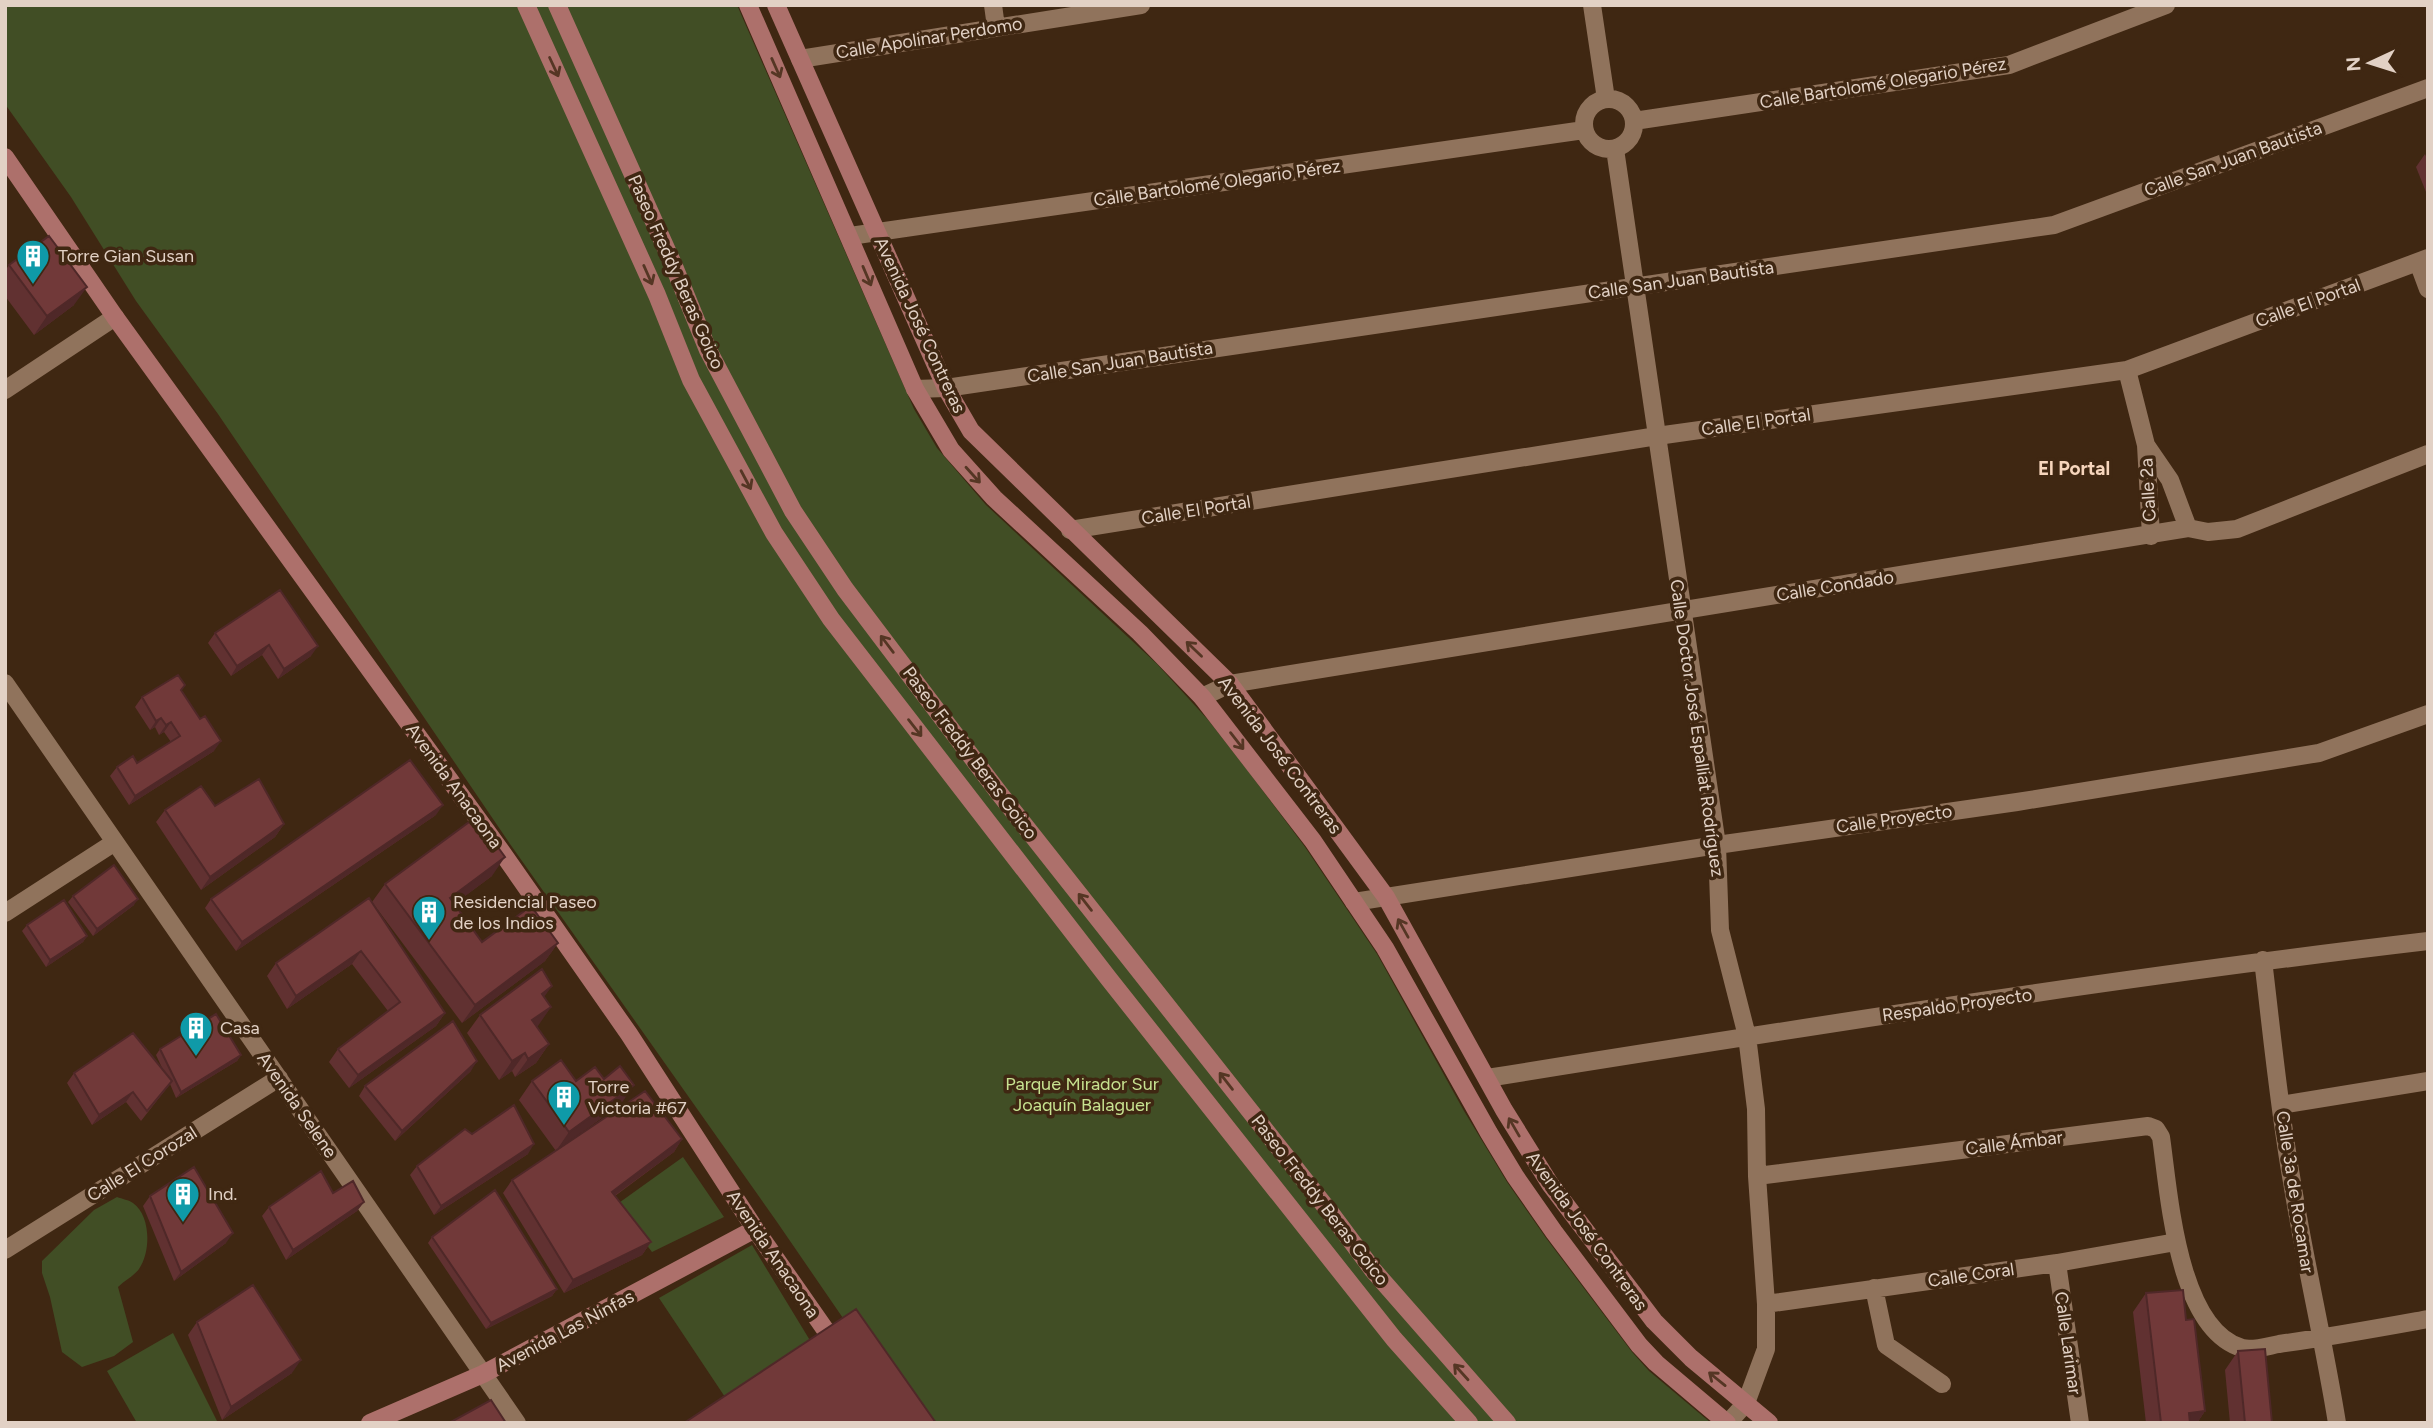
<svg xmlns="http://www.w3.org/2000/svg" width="2433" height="1428" font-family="Figtree,sans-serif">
	<rect width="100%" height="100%" fill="#3f2712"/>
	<path fill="#414e25" d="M5 5H737L914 409 937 448 986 505 1157 664 1209 721 1248 771 1305 847 1377 954 1464 1111 1507 1182 1546 1238 1632 1352 1649 1371 1711 1423H915L777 1222 510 844 218 414 136 301 71 197 5 104Z
		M683 1157 724 1217 652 1252 616 1205Z
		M117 1197C122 1199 129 1200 133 1203 151 1216 151 1252 139 1269 134 1276 124 1281 118 1287L133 1342 114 1356 82 1367 62 1352 50 1297 42 1273V1261L94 1210Z
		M752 1245 814 1347 729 1403 659 1298Z
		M173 1333 218 1423H137L107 1371Z"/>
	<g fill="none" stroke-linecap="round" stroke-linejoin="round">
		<path stroke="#90735c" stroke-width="18" d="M993 5 996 27
			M1592 5 1606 99
			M800 59 1141 5
			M1584 124a25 25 0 1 1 50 0a25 25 0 1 1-50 0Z
			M1634 121 2009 65 2166 5
			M1615 149 1717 845 1720 930 1747 1036 1756 1109 1757 1176 1766 1304V1349L1746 1403 1728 1423
			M850 236 1584 130
			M2418 262 2428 289
			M2127 370 2146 445 2170 480 2188 528
			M915 389 946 388 2054 225 2428 88
			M5 390 115 317
			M2146 445 2151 536
			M1070 530 1657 436 2127 370 2428 258
			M5 683 517 1423
			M1202 697 1230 684 2188 528 2208 532 2237 529 2428 454
			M1354 902 1717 845 2017 802 2319 753 2428 714
			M5 913 115 842
			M2263 960C2272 1034 2279 1109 2292 1182 2305 1263 2324 1342 2337 1423
			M1487 1078C1800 1028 2113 978 2428 941
			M2281 1105 2428 1081
			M1757 1176 2148 1126 2156 1129 2161 1137C2169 1192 2177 1329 2242 1348 2253 1351 2268 1346 2279 1344 2329 1337 2378 1328 2428 1319
			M5 1250 279 1078
			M2057 1263 2080 1423
			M1874 1288 1886 1345 1942 1384
			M1766 1304 2057 1263 2176 1242"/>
		<path stroke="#ad706b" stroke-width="18" d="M526 5 657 295 691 380 774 533 831 619 1109 979 1394 1339 1469 1423
			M557 5 673 264 708 350 793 511 845 589 999 793 1329 1211 1373 1270 1507 1423
			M748 5 915 389 951 450 994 498 1140 633 1202 697 1313 841 1385 948 1489 1133 1515 1176 1554 1232 1639 1345 1656 1363 1727 1423
			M776 5 946 388 971 431 1230 684 1386 897 1504 1110 1550 1184 1654 1321 1691 1358 1769 1423
			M5 157 115 317 501 851 629 1034 755 1229 838 1348
			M370 1423 483 1374 755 1229"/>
	</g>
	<path fill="#613131" d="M2425 154 2428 161V197L2416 167Z
		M9 265 74 305 34 335 5 296V271Z
		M215 633 311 656 278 679 262 655 231 676 208 643Z
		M181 690 214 751 129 805 110 776 117 767 137 763 171 742 164 732 159 735 155 727 150 730 135 707 142 697Z
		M215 806 284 824 275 837 201 890 156 822 165 810Z
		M436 815 236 951 205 908 211 899Z
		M492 876 454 904 482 942 558 943 545 961 462 1023 372 902 385 884Z
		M73 896 134 905 93 936 68 902Z
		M369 898 445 1013 436 1026 349 1088 329 1062 338 1049 388 1011 352 964 287 1009 267 976 276 963Z
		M27 925 87 936 83 942 46 967 22 931Z
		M544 998 551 1007 536 1026 549 1044 536 1063 515 1077 512 1071 499 1080 467 1033 480 1015Z
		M160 1049 241 1055 237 1061 176 1098 170 1084 141 1121 126 1102 92 1125 67 1083 74 1073 163 1070 156 1055Z
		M471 1071 395 1141 359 1096 365 1086Z
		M532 1081 621 1104 563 1146 682 1139 674 1152 615 1196 651 1242 642 1255 564 1293 503 1193 512 1180 556 1151 519 1100Z
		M472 1134 528 1154 434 1215 410 1175 417 1166Z
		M333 1193 364 1202 357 1211 286 1260 262 1216 269 1207Z
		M150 1196 226 1243 174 1281 143 1206Z
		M432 1237 557 1289 552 1296 486 1329 428 1243Z
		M2146 1293 2186 1320 2205 1411 2197 1423H2146L2133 1312Z
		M197 1322 292 1373 222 1420 188 1335Z
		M2238 1351 2272 1423H2230L2225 1370Z"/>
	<path fill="#4f2828" d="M87 287 74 305 34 335 47 316Z
		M269 645 262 655 231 676 237 666Z
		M318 646 311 656 278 679 284 669Z
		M161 718 155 727 150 730 156 721Z
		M171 722 164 732 159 735 166 725Z
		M221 741 214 751 129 805 135 796Z
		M443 805 436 815 236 951 242 942Z
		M284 824 275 837 201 890 210 877Z
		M505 857 492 876 437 917 450 898Z
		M138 899 134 905 93 936 97 929Z
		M87 936 83 942 46 967 50 960Z
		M558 943 545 961 462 1023 475 1005Z
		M361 951 352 964 287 1009 296 996Z
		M552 986 539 1004 542 994Z
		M551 1007 538 1026 519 1039 532 1020Z
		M445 1013 436 1026 349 1088 358 1075Z
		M549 1044 536 1063 515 1077 528 1059Z
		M525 1053 512 1071 499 1080 512 1061Z
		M241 1055 237 1061 176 1098 181 1092Z
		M477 1061 471 1071 395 1141 402 1131Z
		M634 1085 621 1104 556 1151 569 1132Z
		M133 1092 126 1102 92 1125 99 1115Z
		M682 1139 674 1152 603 1204 612 1192Z
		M534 1144 528 1154 434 1215 441 1206Z
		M364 1202 357 1211 286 1260 293 1250Z
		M233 1233 226 1243 174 1281 181 1272Z
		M651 1242 642 1255 564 1293 573 1280Z
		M557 1289 552 1296 486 1329 491 1323Z
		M301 1360 292 1373 222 1420 231 1407Z
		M2205 1411 2197 1423H2182L2189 1413Z"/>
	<path fill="#713939" stroke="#4f2828" stroke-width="2" d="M49 236 87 287 47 316 9 265Z
		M280 590 318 646 284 669 269 645 237 666 215 633Z
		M178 675 185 685 181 690 200 719 205 716 221 741 135 796 117 767 133 756 137 763 180 736 171 722 166 725 161 718 156 721 142 697Z
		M410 760 443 805 242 942 211 899Z
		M259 779 284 824 210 877 165 810 201 786 215 806Z
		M476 817 505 857 450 898 482 942 531 906 558 943 475 1005 385 884Z
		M114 865 138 899 97 929 73 896Z
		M369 898 445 1013 358 1075 338 1049 400 1002 361 951 296 996 276 963Z
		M64 900 87 936 50 960 27 925Z
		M542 969 552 986 542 994 551 1007 532 1020 549 1044 528 1059 525 1053 512 1061 480 1015Z
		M216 1014 241 1055 181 1092 160 1049Z
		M453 1021 477 1061 402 1131 365 1086Z
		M133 1033 172 1081 147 1111 133 1092 99 1115 74 1073Z
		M561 1060 576 1081 595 1067 604 1079 620 1066 634 1085 569 1132 532 1081Z
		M645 1091 682 1139 612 1192 651 1242 573 1280 512 1180Z
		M514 1105 534 1144 441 1206 417 1166 465 1129 472 1134Z
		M194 1167 233 1233 181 1272 150 1196Z
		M321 1171 333 1193 353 1181 364 1202 293 1250 269 1207Z
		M495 1190 557 1289 491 1323 432 1237Z
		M253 1285 301 1360 231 1407 197 1322Z
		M2183 1290 2186 1320 2194 1319 2205 1411 2189 1413 2190 1423H2161L2146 1293Z
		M856 1309 936 1423H684Z
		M2265 1349 2272 1423H2245L2238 1351Z
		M491 1400 506 1423H449Z"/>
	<defs><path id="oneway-shaft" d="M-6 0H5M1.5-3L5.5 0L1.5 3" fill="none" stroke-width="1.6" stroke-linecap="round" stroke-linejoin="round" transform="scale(1.75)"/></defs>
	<g stroke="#553624">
		<use href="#oneway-shaft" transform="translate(554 67) rotate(65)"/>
		<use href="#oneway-shaft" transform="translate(776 68) rotate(66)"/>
		<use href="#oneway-shaft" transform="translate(648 275) rotate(66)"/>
		<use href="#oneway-shaft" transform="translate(867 276) rotate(67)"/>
		<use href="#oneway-shaft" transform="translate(973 475) rotate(48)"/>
		<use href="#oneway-shaft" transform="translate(746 480) rotate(62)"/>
		<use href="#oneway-shaft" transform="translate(887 644) rotate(-127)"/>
		<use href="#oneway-shaft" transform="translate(1194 649) rotate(-136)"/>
		<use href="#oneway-shaft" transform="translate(915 728) rotate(52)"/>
		<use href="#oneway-shaft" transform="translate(1237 741) rotate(52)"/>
		<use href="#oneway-shaft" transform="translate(1085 902) rotate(-128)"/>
		<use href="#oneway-shaft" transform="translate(1403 928) rotate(-119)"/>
		<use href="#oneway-shaft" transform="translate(1226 1081) rotate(-128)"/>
		<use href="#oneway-shaft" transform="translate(1514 1127) rotate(-120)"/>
		<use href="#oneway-shaft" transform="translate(1461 1372) rotate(-132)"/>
		<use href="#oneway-shaft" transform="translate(1717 1379) rotate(-141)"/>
	</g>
	<defs>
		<symbol id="building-pin" viewBox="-11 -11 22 30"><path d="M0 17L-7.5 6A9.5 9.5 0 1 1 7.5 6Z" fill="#0f9aa8" stroke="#3f2712"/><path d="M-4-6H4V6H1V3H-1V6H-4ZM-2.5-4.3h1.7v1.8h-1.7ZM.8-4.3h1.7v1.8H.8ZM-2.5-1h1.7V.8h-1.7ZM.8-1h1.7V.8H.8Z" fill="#fff"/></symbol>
	</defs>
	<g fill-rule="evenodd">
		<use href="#building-pin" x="14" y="237" width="38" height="52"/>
		<use href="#building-pin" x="410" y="893" width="38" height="52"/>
		<use href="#building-pin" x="177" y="1009" width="38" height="52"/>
		<use href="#building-pin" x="545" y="1078" width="38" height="52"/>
		<use href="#building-pin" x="164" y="1175" width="38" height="52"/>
	</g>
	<g text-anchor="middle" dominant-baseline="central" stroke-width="7" stroke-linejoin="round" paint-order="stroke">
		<g font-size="18" fill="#e2d1c5" stroke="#3f2712">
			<text transform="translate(929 38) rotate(-9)">Calle Apolinar Perdomo</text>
			<text transform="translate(1883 83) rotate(-9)">Calle Bartolomé Olegario Pérez</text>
			<text transform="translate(2233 159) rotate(-20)">Calle San Juan Bautista</text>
			<text transform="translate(1217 183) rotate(-8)">Calle Bartolomé Olegario Pérez</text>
			<text transform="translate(676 272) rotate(66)">Paseo Freddy Beras Goico</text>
			<text transform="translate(1681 280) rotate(-8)">Calle San Juan Bautista</text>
			<text transform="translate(2308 303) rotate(-20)">Calle El Portal</text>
			<text transform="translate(920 325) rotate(65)">Avenida José Contreras</text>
			<text transform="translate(1120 362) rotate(-9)">Calle San Juan Bautista</text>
			<text transform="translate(1756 422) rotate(-8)">Calle El Portal</text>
			<text transform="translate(2148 490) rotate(-93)">Calle 2a</text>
			<text transform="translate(1196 510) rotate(-9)">Calle El Portal</text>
			<text transform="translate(1835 586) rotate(-9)">Calle Condado</text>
			<text transform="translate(1697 728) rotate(82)">Calle Doctor José Espalliat Rodríguez</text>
			<text transform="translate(970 753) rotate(53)">Paseo Freddy Beras Goico</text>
			<text transform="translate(1280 755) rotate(53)">Avenida José Contreras</text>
			<text transform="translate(454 786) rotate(54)">Avenida Anacaona</text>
			<text transform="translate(1894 819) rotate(-8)">Calle Proyecto</text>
			<text transform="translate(1957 1005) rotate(-8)">Respaldo Proyecto</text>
			<text transform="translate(297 1105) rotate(55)">Avenida Selene</text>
			<text transform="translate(2014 1143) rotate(-7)">Calle Ámbar</text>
			<text transform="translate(142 1164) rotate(-32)">Calle El Corozal</text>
			<text transform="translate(2295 1192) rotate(81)">Calle 3a de Rocamar</text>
			<text transform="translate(1320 1200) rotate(52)">Paseo Freddy Beras Goico</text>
			<text transform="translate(1587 1231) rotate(54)">Avenida José Contreras</text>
			<text transform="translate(773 1254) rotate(56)">Avenida Anacaona</text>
			<text transform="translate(1971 1275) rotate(-8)">Calle Coral</text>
			<text transform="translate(565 1331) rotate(-28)">Avenida Las Ninfas</text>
			<text transform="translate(2068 1343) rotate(82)">Calle Larimar</text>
		</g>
		<g font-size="18" fill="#e2d1c5" stroke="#3f2712" text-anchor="start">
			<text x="58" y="256">Torre Gian Susan</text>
			<text x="453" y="902">Residencial Paseo<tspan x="453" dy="21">de los Indios</tspan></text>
			<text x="220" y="1028">Casa</text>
			<text x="588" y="1087">Torre<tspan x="588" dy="21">Victoria #67</tspan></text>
			<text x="208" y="1194">Ind.</text>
		</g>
		<g font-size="18" fill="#c7e290" stroke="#3f2712">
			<text x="1082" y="1084">Parque Mirador Sur<tspan x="1082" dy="21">Joaquín Balaguer</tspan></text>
		</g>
		<g font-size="19" font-weight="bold" fill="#f6d5bc" stroke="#3f2712">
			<text x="2074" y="468">El Portal</text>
		</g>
	</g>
	<rect width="2433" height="1428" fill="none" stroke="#e2d1c5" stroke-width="14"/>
	<g transform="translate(2370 63) rotate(266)" stroke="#3f2712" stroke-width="5" paint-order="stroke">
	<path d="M0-5L12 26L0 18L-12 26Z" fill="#e2d1c5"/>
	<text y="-10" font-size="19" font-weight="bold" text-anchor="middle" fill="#e2d1c5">N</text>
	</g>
</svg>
